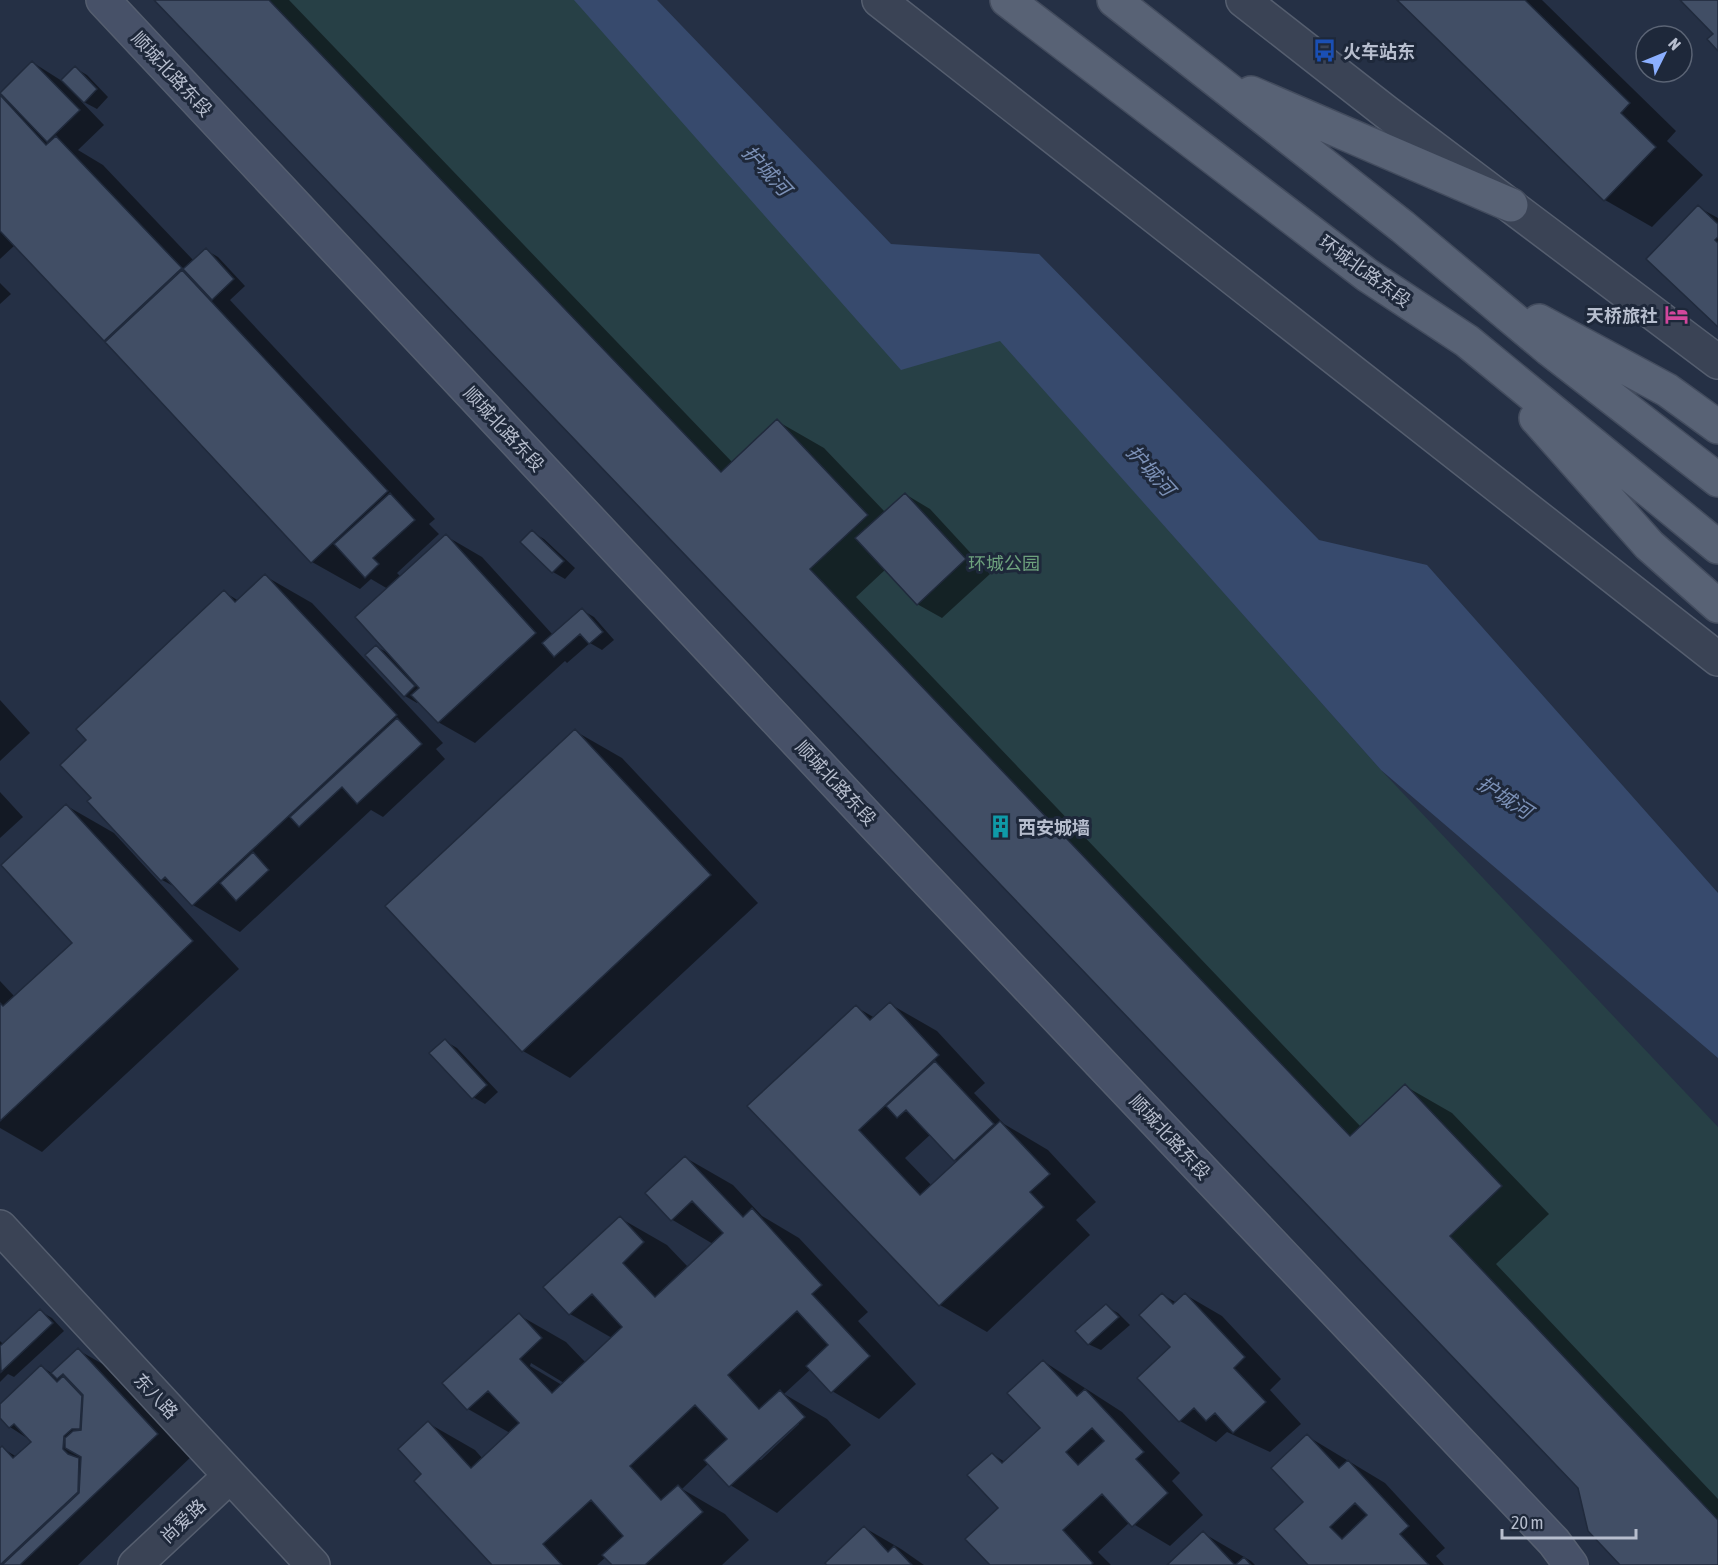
<svg xmlns="http://www.w3.org/2000/svg" width="1718" height="1565" font-family="'Asap Condensed','Noto Sans SC',sans-serif">
	<rect width="100%" height="100%" fill="#253045"/>
	<path fill="#274046" d="M269 0H580L1000 340 1381 770 1718 1127V1520L1450 1236 1502 1186 1405 1084 1350 1136 810 569 867 514 777 420 721 472Z"/>
	<path fill="#374a6d" d="M574 0H657L891 244 1039 254 1319 540 1427 565 1718 893V1058L1381 770 1000 341 901 370Z"/>
	<path fill="#0007" fill-rule="evenodd" d="M155 0H289L733 463 777 421 824 448 885 512 905 494 930 509 990 574 942 618 917 604 886 569 856 597 1361 1127 1405 1086 1452 1113 1549 1214 1496 1264 1718 1499V1565H1622L1579 1487Z
		M1399 0H1542L1676 131 1667 141 1703 175 1652 227 1605 200Z
		M32 62 62 81 75 68 87 75 108 97 97 109 80 100 104 125 78 150 103 165 194 261 206 250 218 257 245 286 230 300 435 519 429 524 439 534 397 573 401 577 446 536 482 557 553 635 582 610 594 617 614 640 602 650 590 643 567 663 565 661 475 743 438 722 419 701 417 703 405 696 377 647 390 654 388 589 371 579 360 589 312 562 15 245 0 259V96L8 101Z
		M1698 207 1718 218V325Z
		M0 283 11 294 0 304Z
		M532 532 544 539 575 568 565 579 553 572Z
		M265 576 312 603 443 743 436 749 445 759 383 817 371 810 240 932 193 905 177 888 162 880 93 798 89 740 224 592 239 601Z
		M0 700 30 733 0 761Z
		M575 731 622 758 758 903 570 1078 523 1051Z
		M0 792 23 817 0 838Z
		M67 806 114 833 239 969 42 1152 0 1128V981L15 997 75 943Z
		M890 1004 937 1031 985 1083 974 1093 1004 1124 1048 1150 1096 1202 1076 1220 1090 1235 987 1332 940 1305 749 1106 856 1007 875 1018ZM931 1134 958 1162 932 1186 905 1158Z
		M445 1041 457 1048 498 1092 485 1104 473 1097Z
		M686 1158 733 1185 762 1216 799 1238 868 1312 858 1321 916 1384 879 1419 832 1391 811 1369 784 1394 827 1419 851 1445 777 1513 730 1485 709 1463 682 1489 725 1514 749 1540 722 1565H614L606 1557 597 1565H494L423 1474 428 1423 475 1450 483 1459 510 1433 468 1409 444 1383 519 1315 566 1342 586 1363 612 1338 570 1314 620 1218 667 1245 688 1267 713 1244 671 1219ZM531 1363 564 1383 562 1385 530 1366ZM797 1422 799 1424 761 1460H756Z
		M1163 1295 1177 1303 1186 1295 1222 1316 1281 1379 1270 1390 1301 1424 1270 1452 1227 1432 1216 1442 1180 1421Z
		M1106 1306 1118 1313 1130 1325 1101 1350 1088 1344Z
		M40 1311 52 1318 64 1331 14 1377 8 1374 0 1382V1341L4 1345Z
		M78 1350 115 1371 193 1455 78 1565H0V1451L2 1448 17 1457 33 1442 10 1427 0 1416V1406L42 1367 53 1374Z
		M1043 1361 1122 1412 1180 1473 1172 1481 1203 1515 1170 1546 1130 1522 1098 1552 1111 1565H992L1000 1508 992 1454 1005 1462 1042 1428Z
		M1307 1436 1385 1483 1445 1548 1436 1556 1444 1565H1310L1305 1502Z
		M865 1528 901 1549 924 1565H829Z
		M1203 1533 1251 1561 1255 1565H1169Z"/>
	<path fill="#414e65" stroke="#202a3c" stroke-width="1.5" fill-rule="evenodd" d="M154 0H269L721 472 777 419 868 515 810 569 1350 1136 1405 1084 1502 1186 1450 1236 1718 1520V1565H1620L1588 1531 1578 1488Z
		M1397 0H1525L1630 103 1621 113 1656 147 1604 201Z
		M1680 0H1718V51L1707 39 1713 34Z
		M32 61 80 110 47 142 0 93Z
		M75 66 97 89 84 103 61 80Z
		M0 95 46 145 56 136 182 268 104 341 0 231Z
		M1698 205 1718 224V237L1715 240 1718 243V327L1646 259Z
		M206 248 234 279 212 300 183 269Z
		M182 270 388 491 311 563 105 342Z
		M390 493 415 520 373 558 379 564 365 578 334 544Z
		M905 493 966 559 917 605 855 538Z
		M532 530 564 561 552 573 520 542Z
		M446 534 536 633 438 723 411 695 419 688 355 617Z
		M265 574 397 715 192 906 165 877 161 881 87 801 91 798 60 765 86 740 76 729 224 590 235 602Z
		M582 608 603 632 589 644 580 634 554 657 542 643Z
		M376 645 415 686 404 697 365 655Z
		M397 718 422 744 357 804 342 787 299 827 290 817Z
		M575 729 711 875 522 1052 385 906Z
		M66 804 193 941 0 1121V1003L3 1006 72 943 1 865Z
		M253 852 269 870 236 901 220 883Z
		M890 1002 939 1055 859 1130 920 1195 1000 1121 1050 1174 1030 1192 1044 1207 939 1306 747 1106 856 1005 870 1020Z
		M445 1039 487 1085 472 1099 429 1053Z
		M935 1061 994 1124 954 1161 906 1110 897 1118 886 1106Z
		M685 1156 743 1217 752 1208 822 1285 812 1294 870 1356 831 1393 806 1366 828 1345 797 1311 728 1375 759 1409 780 1390 805 1417 729 1487 704 1460 727 1439 695 1405 630 1466 661 1500 678 1485 703 1512 645 1565H612L602 1555 623 1536 591 1500 543 1544 562 1565H492L414 1481 421 1474 398 1449 428 1421 471 1468 519 1423 488 1391 467 1410 442 1383 519 1313 542 1338 520 1359 552 1393 622 1327 592 1294 569 1315 543 1287 620 1216 644 1242 623 1263 655 1297 723 1233 692 1201 671 1221 645 1193Z
		M1162 1293 1173 1304 1185 1293 1245 1357 1234 1368 1266 1402 1233 1433 1215 1413 1206 1421 1194 1408 1179 1422 1137 1378 1170 1347 1139 1315Z
		M1106 1304 1119 1317 1088 1345 1075 1331Z
		M40 1309 53 1323 1 1372 0 1346Z
		M78 1348 158 1434 20 1565H2L79 1493 81 1457 65 1448V1438L73 1431 81 1430 83 1395 63 1374 57 1379 51 1373Z
		M1043 1360 1077 1396 1085 1389 1144 1452 1136 1459 1168 1493 1132 1527 1102 1494 1063 1530 1093 1563 1091 1565H990L965 1539 998 1508 967 1475 992 1453 1002 1463 1040 1428 1007 1393ZM1092 1428 1104 1441 1078 1465 1066 1452Z
		M41 1365 57 1382 63 1376 82 1396 80 1429H72L64 1436 63 1449 68 1454 79 1458 78 1492 0 1565V1448L2 1446 13 1458 31 1442 14 1424 9 1428 0 1418V1404Z
		M1307 1434 1339 1468 1348 1460 1409 1526 1400 1534 1429 1565H1308L1274 1529 1303 1502 1271 1468ZM1355 1503 1367 1515 1342 1539 1330 1527Z
		M864 1526 888 1552 894 1546 912 1565H827L825 1563Z
		M1203 1531 1235 1565H1167Z
		M1244 1557 1251 1565H1235Z"/>
	<g fill="none" stroke-linecap="round" stroke-linejoin="round">
		<defs>
			<path id="street" d="M879 0 1718 659
				M1243 0 1386 112 1718 362
				M0 1227 313 1565
				M135 1565 230 1476"/>
			<path id="secondary" d="M103 0 875 825 1554 1542 1571 1565"/>
			<path id="primary" d="M1007 0 1367 275 1467 341 1718 547
				M1114 0 1403 227 1549 349 1718 480
				M1251 93 1511 205
				M1539 321 1667 390 1718 427
				M1536 418 1649 545 1718 606"/>
		</defs>
		<use href="#street" stroke="#555e6f" stroke-width="36"/>
		<use href="#secondary" stroke="#555e6f" stroke-width="36"/>
		<use href="#primary" stroke="#434c5e" stroke-width="36"/>
		<use href="#street" stroke="#3a4355" stroke-width="33"/>
		<use href="#secondary" stroke="#475168" stroke-width="33"/>
		<use href="#primary" stroke="#586275" stroke-width="33"/>
	</g>
	<defs>
		<symbol id="bus-bare" viewBox="-9 -9 18 18"><path d="M-5-6H5V4H4V6H2V4H-2V6H-4V4H-5ZM-3.5-4V0h7V-4ZM-3.5 1.2v1.5H-2V1.2ZM2 1.2v1.5H3.5V1.2Z" fill="#1a4fb4" stroke="#1e283a" stroke-width="2.5" paint-order="stroke"/></symbol>
		<symbol id="hotel-bare" viewBox="-9 -9 18 18"><path d="M-6-4.5h1.5V1H6V5H4.5V3h-9V5H-6ZM-4 0a1.8 1.8 0 1 1 3.6 0ZM.5 0V-2.5h3Q6-2.5 6 0Z" fill="#d1479c" stroke="#1e283a" stroke-width="2.5" paint-order="stroke"/></symbol>
		<symbol id="building-bare" viewBox="-9 -9 18 18"><path d="M-4-6H4V6H1V3H-1V6H-4ZM-2.5-4.3h1.7v1.8h-1.7ZM.8-4.3h1.7v1.8H.8ZM-2.5-1h1.7V.8h-1.7ZM.8-1h1.7V.8H.8Z" fill="#0f9aa8" stroke="#1e283a" stroke-width="2.5" paint-order="stroke"/></symbol>
	</defs>
	<g fill-rule="evenodd">
		<use href="#bus-bare" x="1308" y="34" width="33" height="33"/>
		<use href="#hotel-bare" x="1660" y="298" width="33" height="33"/>
		<use href="#building-bare" x="984" y="810" width="33" height="33"/>
	</g>
	<g text-anchor="middle" dominant-baseline="central" stroke-width="6" stroke-linejoin="round" paint-order="stroke">
		<g font-size="18" font-weight="bold" fill="#b7bece" stroke="#1e283a" text-anchor="start">
			<text x="1343" y="51">火车站东</text>
			<text x="1658" y="315" text-anchor="end">天桥旅社</text>
			<text x="1018" y="827">西安城墙</text>
		</g>
		<g font-size="18" fill="#b7bece" stroke="#1e283a">
			<text transform="translate(172 74) rotate(47)">顺城北路东段</text>
			<text transform="translate(1365 271) rotate(36)">环城北路东段</text>
			<text transform="translate(504 429) rotate(47)">顺城北路东段</text>
			<text transform="translate(836 783) rotate(47)">顺城北路东段</text>
			<text transform="translate(1170 1137) rotate(47)">顺城北路东段</text>
			<text transform="translate(156 1396) rotate(47)">东八路</text>
			<text transform="translate(183 1521) rotate(-43)">尚爱路</text>
		</g>
		<g font-size="18" fill="#6da17d" stroke="#1e283a">
			<text x="1004" y="563">环城公园</text>
		</g>
		<g font-size="20" font-style="italic" fill="#7c91b7" stroke="#1e283a">
			<text transform="translate(767 170) rotate(47)">护城河</text>
			<text transform="translate(1151 470) rotate(48)">护城河</text>
			<text transform="translate(1505 797) rotate(33)">护城河</text>
		</g>
	</g>
	<g transform="translate(1664 54) rotate(47)"><circle r="28" fill="#1e283a" stroke="#5b6475" stroke-width="1.5"/>
	<path d="M0-4.5L10 22L0 15L-10 22Z" fill="#8bafff"/>
	<text y="-9" font-size="16" font-weight="bold" text-anchor="middle" fill="#b7bece">N</text>
	</g>
	<path d="M1502 1529v9h134v-9" fill="none" stroke="#b7bece" stroke-width="3"/>
	<text x="1511" y="1529" font-size="18" fill="#b7bece" stroke="#1e283a" stroke-width="4.5" paint-order="stroke">20 m</text>
</svg>
